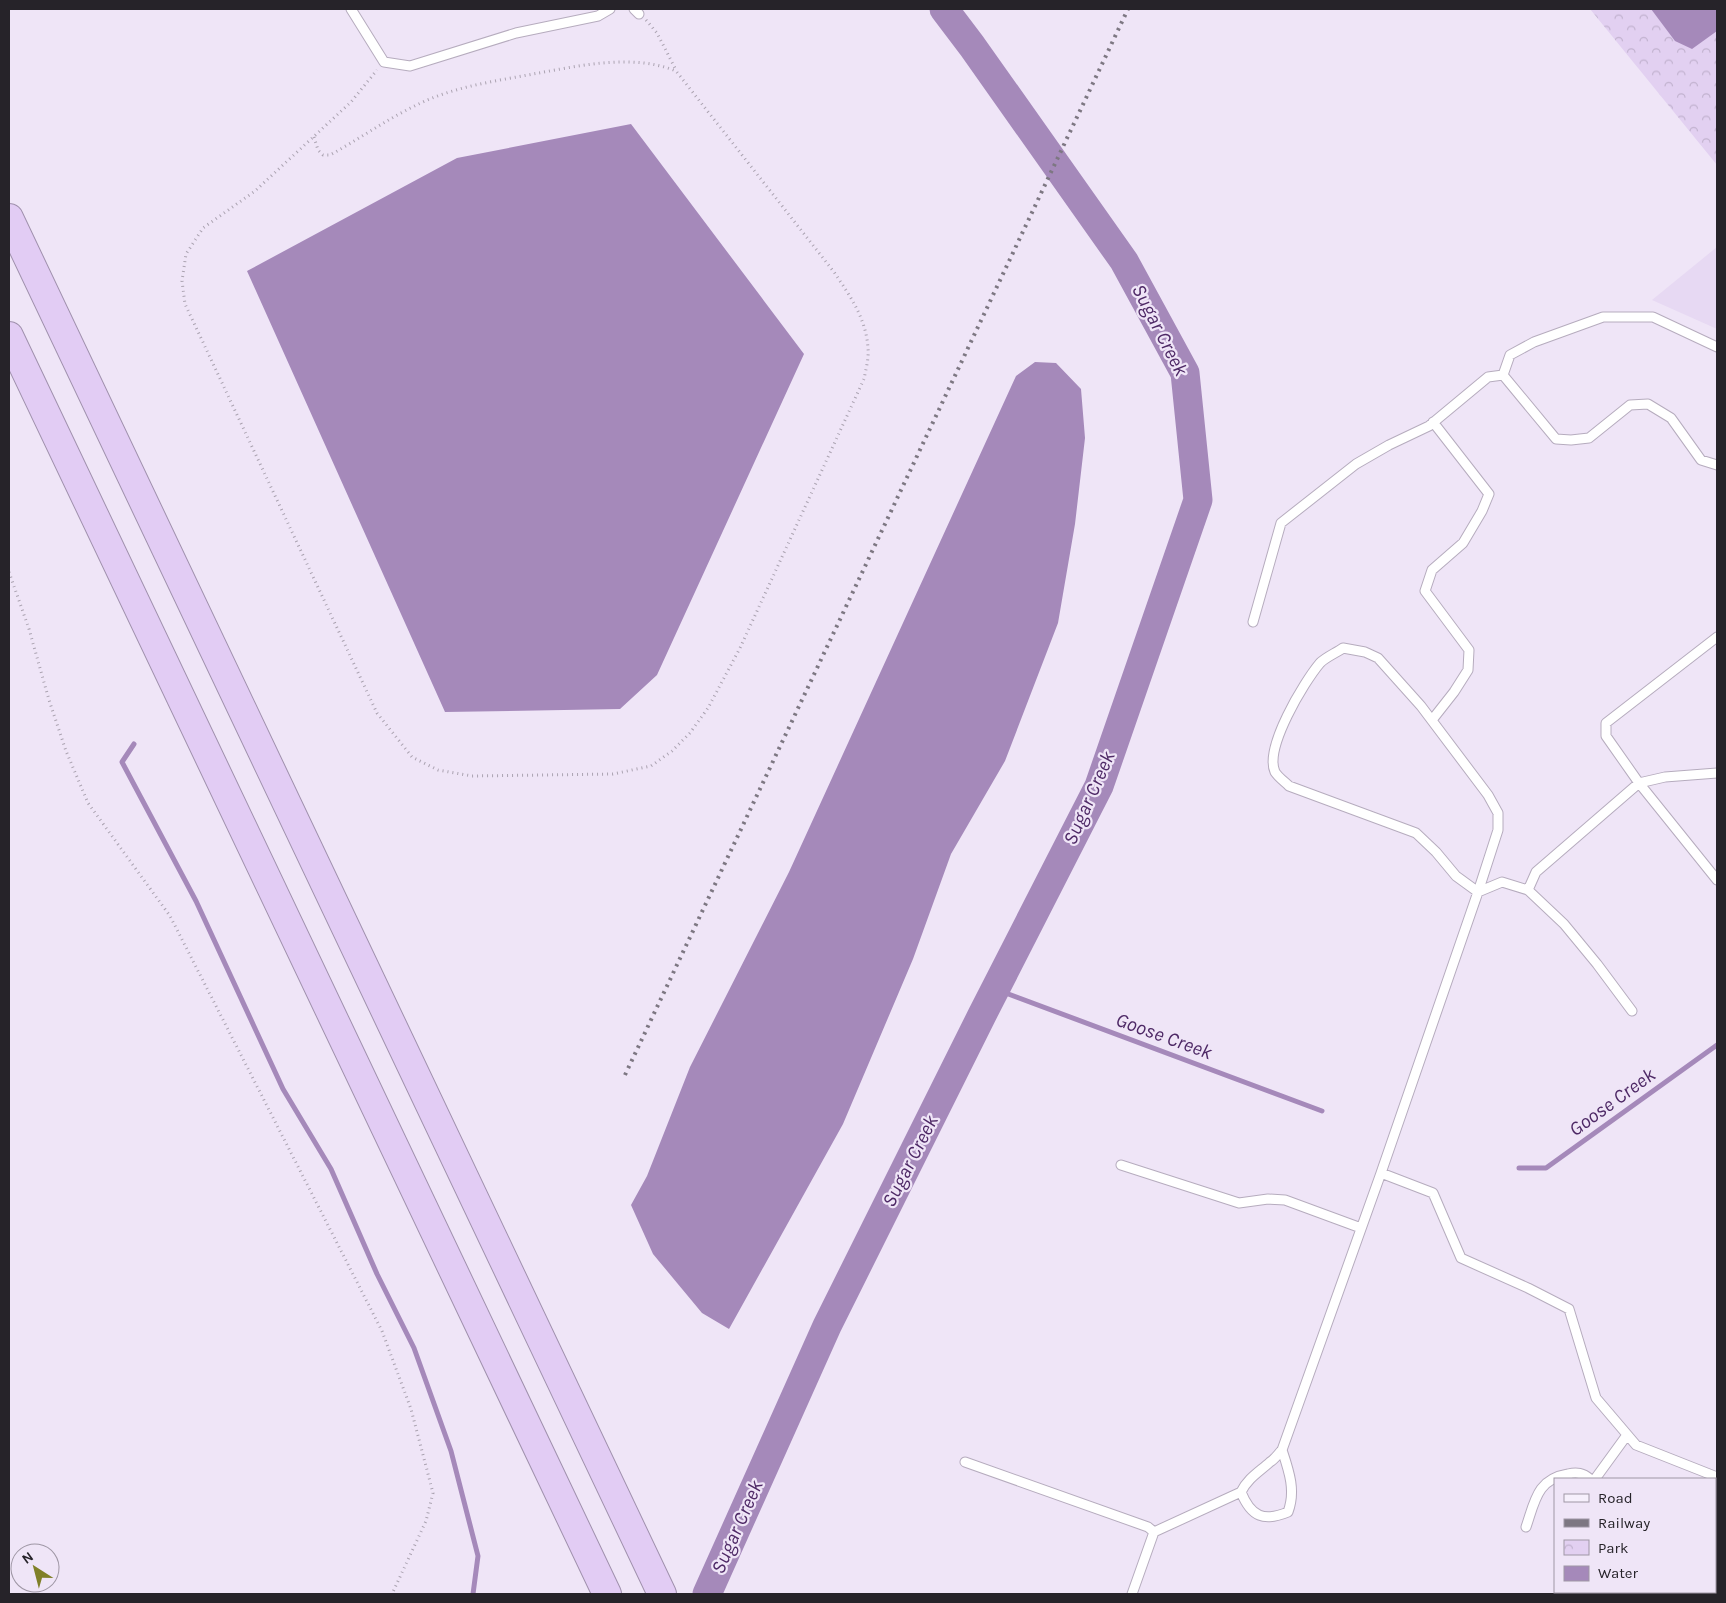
<svg xmlns="http://www.w3.org/2000/svg" width="1726" height="1603" font-family="Karla,sans-serif">
	<defs>
		<pattern id="park-crowns" width="20" height="18" patternUnits="userSpaceOnUse" patternTransform="scale(1.25)"><rect width="20" height="18" fill="#e2d0f1"/><path d="M2 6a3 3 0 1 1 6 0M12 15a3 3 0 1 1 6 0" fill="none" stroke="#c2b2cf"/></pattern>
	</defs>
	<rect width="100%" height="100%" fill="#efe5f7"/>
	<path fill="#e7d9f3" d="M1717 247V329L1652 300Z"/>
	<path fill="url(#park-crowns)" d="M1590 9H1717V165Z"/>
	<path fill="#a589ba" d="M1651 9H1717V31L1692 49 1675 41Z
		M631 124 804 354 657 675 620 709 445 712 247 271 457 158Z
		M1035 362 1056 363 1081 389 1085 438 1075 524 1058 623 1005 761 951 854 913 959 843 1124 729 1329 702 1313 653 1254 631 1205 647 1176 690 1067 789 872 1016 376Z"/>
	<g fill="none" stroke-linecap="round" stroke-linejoin="round">
		<path stroke="#a589ba" stroke-width="5" d="M134 744 122 762 196 901 283 1089 331 1169 377 1274 414 1348 451 1451 478 1556 473 1594
			M995 989 1322 1111
			M1519 1168H1546L1717 1045"/>
		<path stroke="#a589ba" stroke-width="29" d="M707 1594 827 1326 982 1015 1099 786 1198 500 1185 373 1124 261 972 46 944 9"/>
		<defs>
			<path id="service" d="M351 9 384 62 410 66 516 33 598 16 610 9
				M634 9 639 14
				M1503 375 1510 355 1534 342 1603 317H1653L1717 347
				M1253 622 1281 523 1356 464 1389 445 1429 426 1488 377 1503 375 1556 439 1571 440 1589 438 1630 405 1648 404 1671 418 1701 460 1717 465
				M1432 720 1454 692 1468 670 1469 650 1425 591 1432 570 1463 543 1482 511 1489 494 1433 422
				M1717 773 1665 777 1639 783 1717 880
				M1528 890 1536 872 1639 783 1606 736V723L1717 637
				M1478 892 1456 876 1436 852 1416 833 1289 786C1285 782 1278 777 1275 772 1264 748 1304 682 1320 663 1326 657 1336 653 1343 648L1365 652 1378 658 1421 706 1488 795 1498 813V830L1478 892 1381 1173 1433 1193 1461 1258 1528 1288 1569 1309 1596 1398 1636 1445 1717 1477
				M1478 892 1502 882 1528 890 1564 924 1597 964 1632 1011
				M1121 1165 1239 1203 1268 1199 1285 1200 1361 1228
				M965 1462 1148 1527 1154 1532
				M1595 1479 1627 1435
				M1241 1492C1251 1517 1264 1522 1288 1512 1296 1491 1289 1471 1282 1450
				M1526 1527C1535 1501 1537 1479 1568 1474 1577 1472 1583 1473 1590 1479
				M1132 1594 1154 1532 1241 1492C1248 1478 1259 1472 1270 1462 1275 1459 1278 1454 1282 1450L1381 1173
				M1583 1594 1584 1592"/>
			<path id="secondary" d="M1715 1590 1717 1581"/>
			<path id="motorway" d="M9 218 662 1594
				M9 336 607 1594"/>
		</defs>
		<use href="#service" stroke="#b6acbe" stroke-width="11"/>
		<use href="#secondary" stroke="#b6acbe" stroke-width="28"/>
		<use href="#motorway" stroke="#a091ad" stroke-width="30"/>
		<path stroke="#aba3b1" stroke-width="3" stroke-dasharray="1 4" stroke-linecap="butt" d="M646 20 657 33 676 70
			M314 137 318 150 323 155H330C361 138 390 117 423 102 458 86 496 81 533 74 579 66 632 53 676 71L834 272C850 296 866 318 868 348 869 358 866 369 864 379L740 648 708 708 690 733 672 751 651 766 613 774 472 776 438 770 412 757 377 713 185 304 182 281 186 254 203 228 255 191 351 102 377 70
			M9 572 29 629 49 700 66 751 88 803 170 916 382 1331 411 1409 433 1493 426 1521 392 1594"/>
		<use href="#service" stroke="#fff" stroke-width="9"/>
		<use href="#secondary" stroke="#f6f0fc" stroke-width="25"/>
		<use href="#motorway" stroke="#e2ccf4" stroke-width="28"/>
		<path stroke="#7d7782" stroke-width="4" stroke-dasharray="2.5 5" stroke-linecap="butt" d="M625 1075 1128 9"/>
	</g>
	<g text-anchor="middle" dominant-baseline="central" stroke-width="4.5" stroke-linejoin="round" paint-order="stroke">
		<g font-size="20" font-style="italic" fill="#4e2966" stroke="#efe5f7">
			<text transform="translate(1160 330) rotate(63)">Sugar Creek</text>
			<text transform="translate(1089 798) rotate(-66)">Sugar Creek</text>
			<text transform="translate(1164 1036) rotate(20)">Goose Creek</text>
			<text transform="translate(1612 1102) rotate(-36)">Goose Creek</text>
			<text transform="translate(910 1161) rotate(-63)">Sugar Creek</text>
			<text transform="translate(737 1527) rotate(-66)">Sugar Creek</text>
		</g>
	</g>
	<rect width="1726" height="1603" fill="none" stroke="#262329" stroke-width="20"/>
	<rect x="1554" y="1478" width="162" height="115" fill="#efe5f7" stroke="#9f97a5"/>
	<rect x="1564" y="1494" width="25" height="8" fill="#f6f0fc" stroke="#9f97a5"/>
	<text x="1598" y="1503" font-size="15" fill="#262329">Road</text>
	<rect x="1564" y="1519" width="25" height="8" fill="#7d7782" stroke="#9f97a5"/>
	<text x="1598" y="1528" font-size="15" fill="#262329">Railway</text>
	<rect x="1564" y="1540" width="25" height="15" fill="url(#park-crowns)" stroke="#9f97a5"/>
	<text x="1598" y="1553" font-size="15" fill="#262329">Park</text>
	<rect x="1564" y="1566" width="25" height="15" fill="#a589ba" stroke="#9f97a5"/>
	<text x="1598" y="1578" font-size="15" fill="#262329">Water</text>
	<g transform="translate(35 1568) rotate(324)"><circle r="24" fill="#efe5f7" stroke="#9f97a5"/>
	<path d="M0-4L9 19L0 12L-9 19Z" fill="#808028"/>
	<text y="-8" font-size="14" font-weight="bold" text-anchor="middle" fill="#262329">N</text>
	</g>
</svg>
